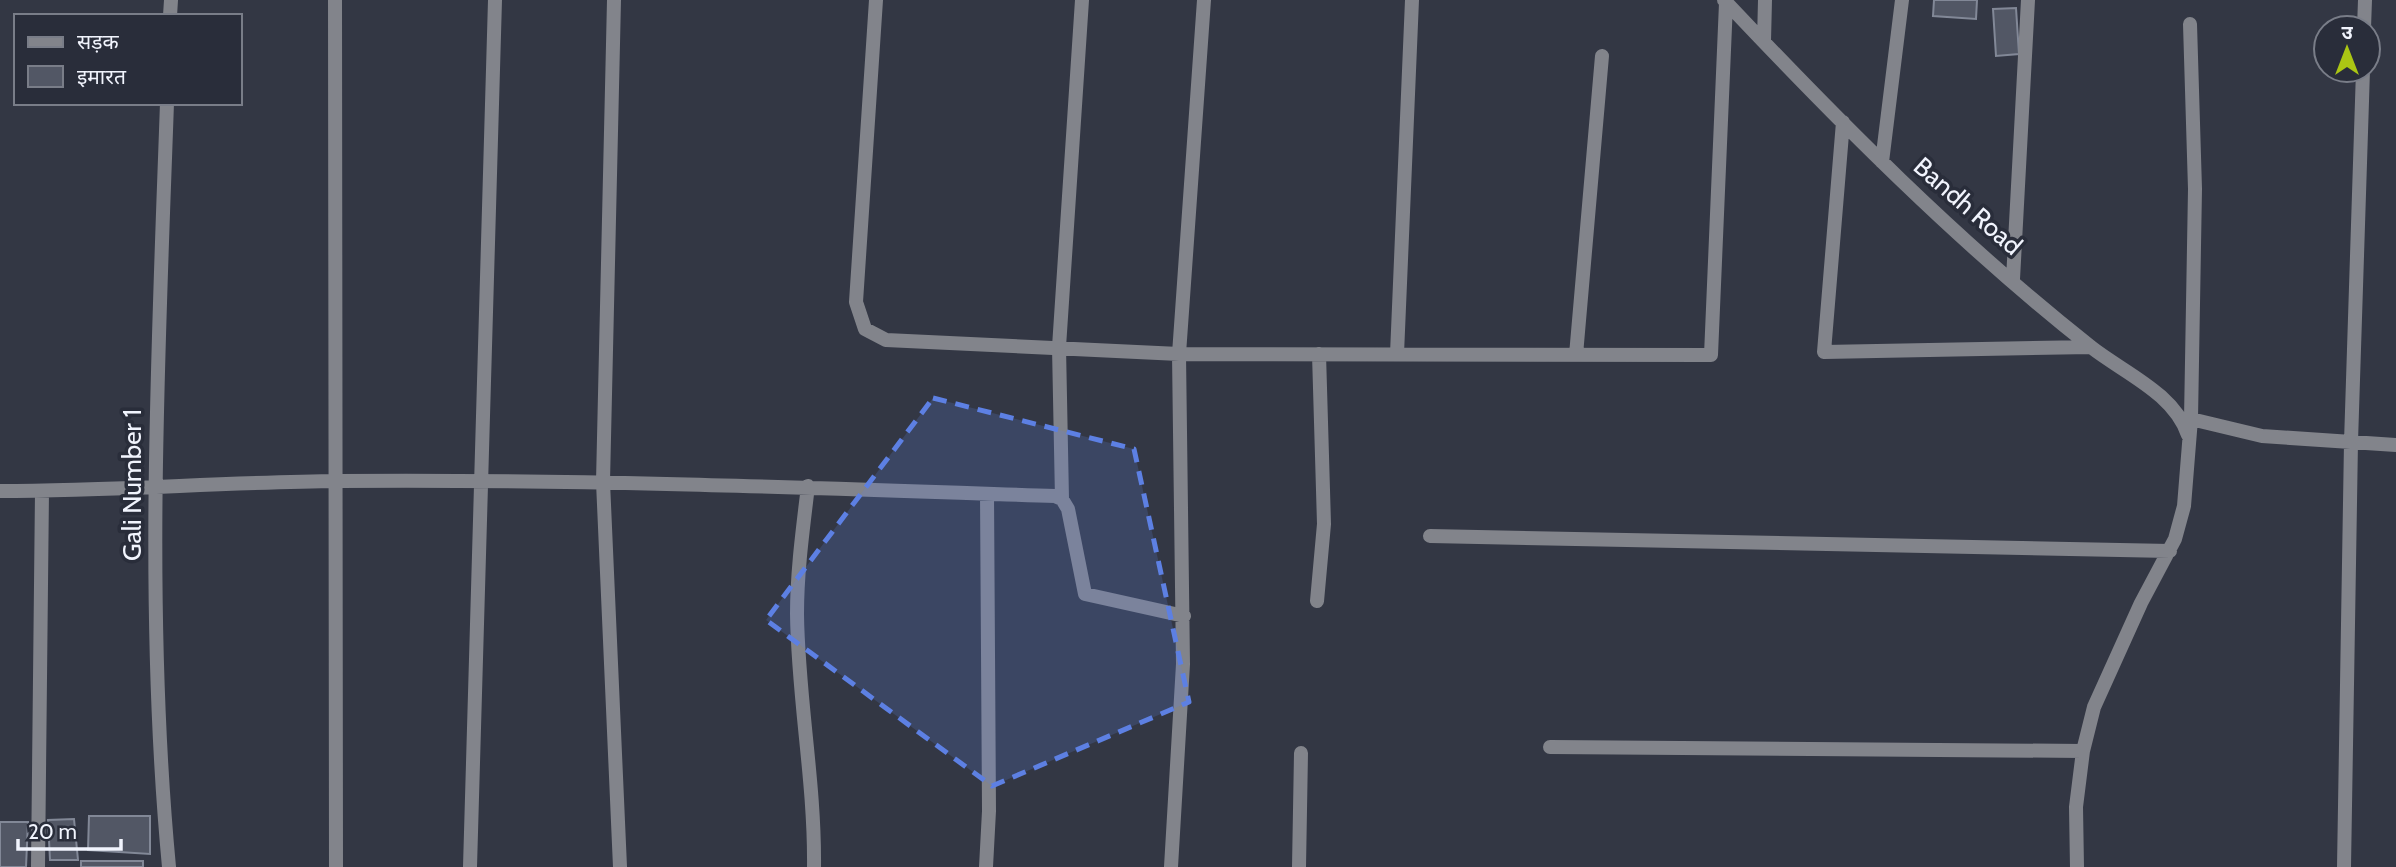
<svg xmlns="http://www.w3.org/2000/svg" width="2396" height="867" font-family="Cabin,'Noto Sans Devanagari',sans-serif">
	<rect width="100%" height="100%" fill="#333744"/>
	<path fill="#525765" stroke="#828897" stroke-width="2" d="M1934 0H1977L1976 19 1933 16Z
		M2016 8 2019 54 1996 56 1993 9Z
		M89 816H150V854L88 850Z
		M74 819 78 860H50L48 820Z
		M0 822H28L26 867H0Z
		M81 861H143V867H81Z"/>
	<g fill="none" stroke-linecap="round" stroke-linejoin="round">
		<path stroke="#82848b" stroke-width="14" d="M335 0 336 867
			M614 0 603 482 620 867
			M876 0 856 302 865 329 886 340 1179 354 1711 355 1726 3
			M1724 0C1838 121 1960 244 2091 347 2124 373 2174 393 2188 435
			M170 16 171 0
			M2364 28 2365 0
			M1764 41 1765 0
			M167 103C158 358 145 613 169 867
			M1843 122 1824 352 2091 347
			M1882 162 1902 0
			M2013 279 2028 0
			M1397 354 1412 0
			M1576 355 1602 56
			M2191 419 2262 436 2396 445
			M808 486C803 528 797 571 797 614 798 699 815 782 814 867
			M0 491C113 491 226 482 339 481 578 479 816 488 1055 496L1062 499 1068 509 1085 594 1184 616
			M1062 499 1059 347 1082 0
			M1430 536 2170 551
			M1317 601 1324 524 1319 354
			M1550 747 2083 751
			M38 867 42 491
			M470 867 495 0
			M986 867 989 811 987 494
			M1171 867 1183 664 1179 354 1204 0
			M1299 867 1301 753
			M2077 867 2076 807 2083 751 2094 707 2141 603 2175 539 2184 506 2191 419 2195 189 2190 24
			M2344 867 2351 442 2363 70"/>
	</g>
	<path fill="#5d80e3" fill-opacity="0.2" stroke="#5d80e3" stroke-width="5" stroke-dasharray="14 9" stroke-linejoin="round" d="M933 398 1134 449 1189 702 992 786 766 620Z"/>
	<g text-anchor="middle" dominant-baseline="central" stroke-width="7" stroke-linejoin="round" paint-order="stroke">
		<g font-size="26" fill="#f1f4fd" stroke="#292d3a">
			<text transform="translate(1968 206) rotate(41)">Bandh Road</text>
			<text transform="translate(132 485) rotate(-90)">Gali Number 1</text>
		</g>
	</g>
	<rect x="14" y="14" width="228" height="91" fill="#292d3a" stroke="#797d88" stroke-width="2"/>
	<rect x="28" y="37" width="35" height="10" fill="#82848b" stroke="#797d88" stroke-width="2"/>
	<text x="77" y="49" font-size="21" fill="#f1f4fd">सड़क</text>
	<rect x="28" y="66" width="35" height="21" fill="#525765" stroke="#797d88" stroke-width="2"/>
	<text x="77" y="84" font-size="21" fill="#f1f4fd">इमारत</text>
	<g transform="translate(2347 49)"><circle r="33" fill="#292d3a" stroke="#797d88" stroke-width="2"/>
	<path d="M0-5L12 26L0 18L-12 26Z" fill="#abc614"/>
	<text y="-10" font-size="19" font-weight="bold" text-anchor="middle" fill="#f1f4fd">उ</text>
	</g>
	<path d="M18 839v10h103v-10" fill="none" stroke="#f1f4fd" stroke-width="3.5"/>
	<text x="28" y="839" font-size="21" fill="#f1f4fd" stroke="#292d3a" stroke-width="5" paint-order="stroke">20 m</text>
</svg>
